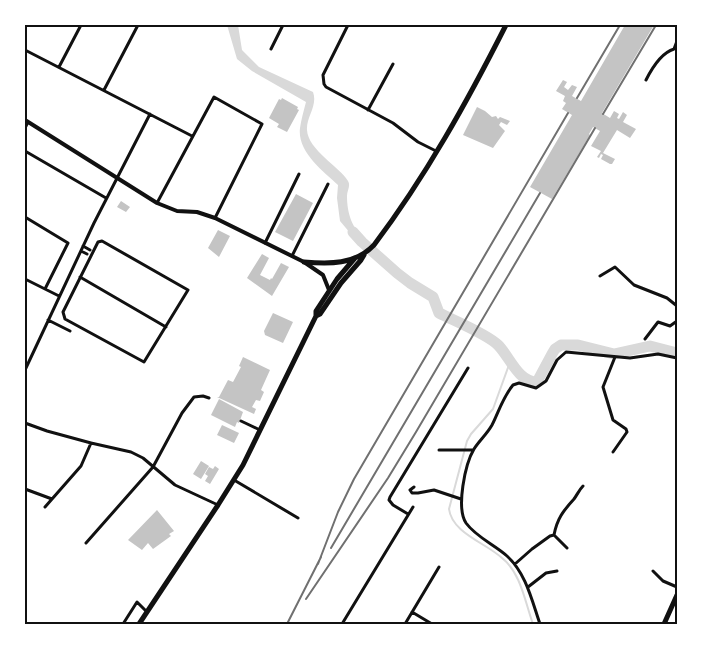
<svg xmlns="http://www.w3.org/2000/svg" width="702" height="649" font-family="Helvetica,sans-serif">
	<rect width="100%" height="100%" fill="#fff"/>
	<path fill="#d9d9d9" d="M227 25H238L242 50 259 67 313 92C318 106 306 117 307 130 308 150 340 167 348 181 351 186 347 190 347 196 347 213 352 230 367 240L361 246 340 221 337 198 338 185C323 171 297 152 300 128 301 120 304 110 306 102L252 71 237 59Z"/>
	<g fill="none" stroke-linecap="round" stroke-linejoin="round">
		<path stroke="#d9d9d9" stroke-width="2" d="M510 362 493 409 471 434 467 441 449 509C452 533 486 543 502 558 521 573 525 602 533 624"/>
		<path stroke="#d9d9d9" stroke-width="11" d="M353 232 362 242 397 273 410 283 433 297 439 313C455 321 487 334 498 345 510 357 518 382 537 382L552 354 555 349 561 345H578L614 354 650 346 677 353"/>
	</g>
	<path fill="#c4c4c4" d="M625 25H654L602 113 610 118 614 111 619 114 617 118 619 119 623 112 627 115 623 122 636 129 630 138 617 130 603 153 615 159 612 164H610L601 159 603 155 601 154 599 158 597 157 601 151 591 146 600 131 593 127 589 134 590 135 552 199 530 187 572 115 562 109 566 103 563 101 565 96 556 91 563 80 567 82 564 87 568 90 572 85 577 87 572 96 581 101Z
		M282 98 298 107 297 109 299 110 287 132 277 127 279 124 269 118 279 99 281 100Z
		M477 107 485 111 492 117 496 116 498 119 500 117 510 121 507 125 501 122 499 125 505 131 493 148 463 135Z
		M296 194 313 203 293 241 275 232Z
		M121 201 130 207 126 212 117 207Z
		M218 230 230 236 219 257 208 248Z
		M262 254 269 258 260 275 270 280 271 278 272 279 281 263 289 267 272 296 247 278Z
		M273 313 293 322 283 343 265 335 264 331Z
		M243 357 270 370 261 390 264 392 260 401 256 400 252 407 256 409 254 414 217 397H219L228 380 233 382 241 367 239 366Z
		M219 399 243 412 239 423 237 422 235 427 211 415Z
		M222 425 239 433 234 443 217 435Z
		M201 461 209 466 201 479 193 474Z
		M215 466 219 469 210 484 205 481 208 476 205 474 209 467 213 469Z
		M157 510 174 531 169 534 171 536 153 549 148 543 142 550 128 540Z"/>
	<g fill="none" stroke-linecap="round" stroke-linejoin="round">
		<path stroke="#111" stroke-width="3" d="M348 25 323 75 324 84 326 87 393 123 418 142 436 151
			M271 49 283 25
			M25 50 192 136
			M59 67 81 25
			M646 80C652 68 661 53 674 49L677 41
			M104 90 138 25
			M368 110 393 64
			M25 128 28 122
			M25 151 106 198
			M157 203 214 97 262 124 215 218
			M25 217 68 243 45 289
			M102 241 188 290 144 362 65 319 63 312 98 242Z
			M265 243 299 174
			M83 246 90 250
			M81 251 87 254
			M292 256 328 184
			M600 276 615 267 634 285 667 298 677 306
			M80 277 166 327
			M25 279 59 296
			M48 320 70 331
			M645 339 658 322 670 326 677 321
			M25 370 94 223 150 114
			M241 421 260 430
			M25 423 47 431 91 443 131 452 143 458 175 485 218 505
			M439 450H473
			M613 452 627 432 626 429 613 420 603 387 615 357
			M234 480 298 518
			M414 487 410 490 412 493H418L434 490 461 499
			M25 489 52 499
			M45 507 81 466 91 443
			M408 514 393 505 389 500 390 497 468 368
			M554 535C557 519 563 511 574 499 577 495 579 490 583 486
			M86 543 153 467 182 413 194 397 203 396 209 398
			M515 564 532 549 550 536 554 535 567 548
			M653 571 663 581 677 587
			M528 587 546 573 557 571
			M412 612 432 624
			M123 624 137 602 147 612
			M342 624 413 507
			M405 624 439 567
			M540 624C532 601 526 573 507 556 495 545 476 537 466 523 456 508 465 464 474 449 479 441 487 434 492 425 499 411 503 397 513 385L519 383 536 388 546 381 557 360 566 352 630 358 658 354 677 358"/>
		<path stroke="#111" stroke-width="4" d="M25 120 157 203 177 211 197 212 215 218 304 262 323 275 329 290"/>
		<path stroke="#111" stroke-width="5" d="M304 262C329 264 355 265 374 245 426 176 467 102 506 25
			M316 316 320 314 341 283 361 260 364 255
			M139 624 218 505 243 465 316 316V311L337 279 355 258
			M664 624 677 595"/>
		<path stroke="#707070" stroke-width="2" d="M577 98 620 25
			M603 114 656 25
			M331 548 540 193
			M318 564 338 512 354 479 568 113
			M306 599 388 478 416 432 595 128
			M287 624 321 557"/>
	</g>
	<rect width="702" height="649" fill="none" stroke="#ffffff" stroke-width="52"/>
	<rect x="26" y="26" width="650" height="597" fill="none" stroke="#111" stroke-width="2"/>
</svg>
